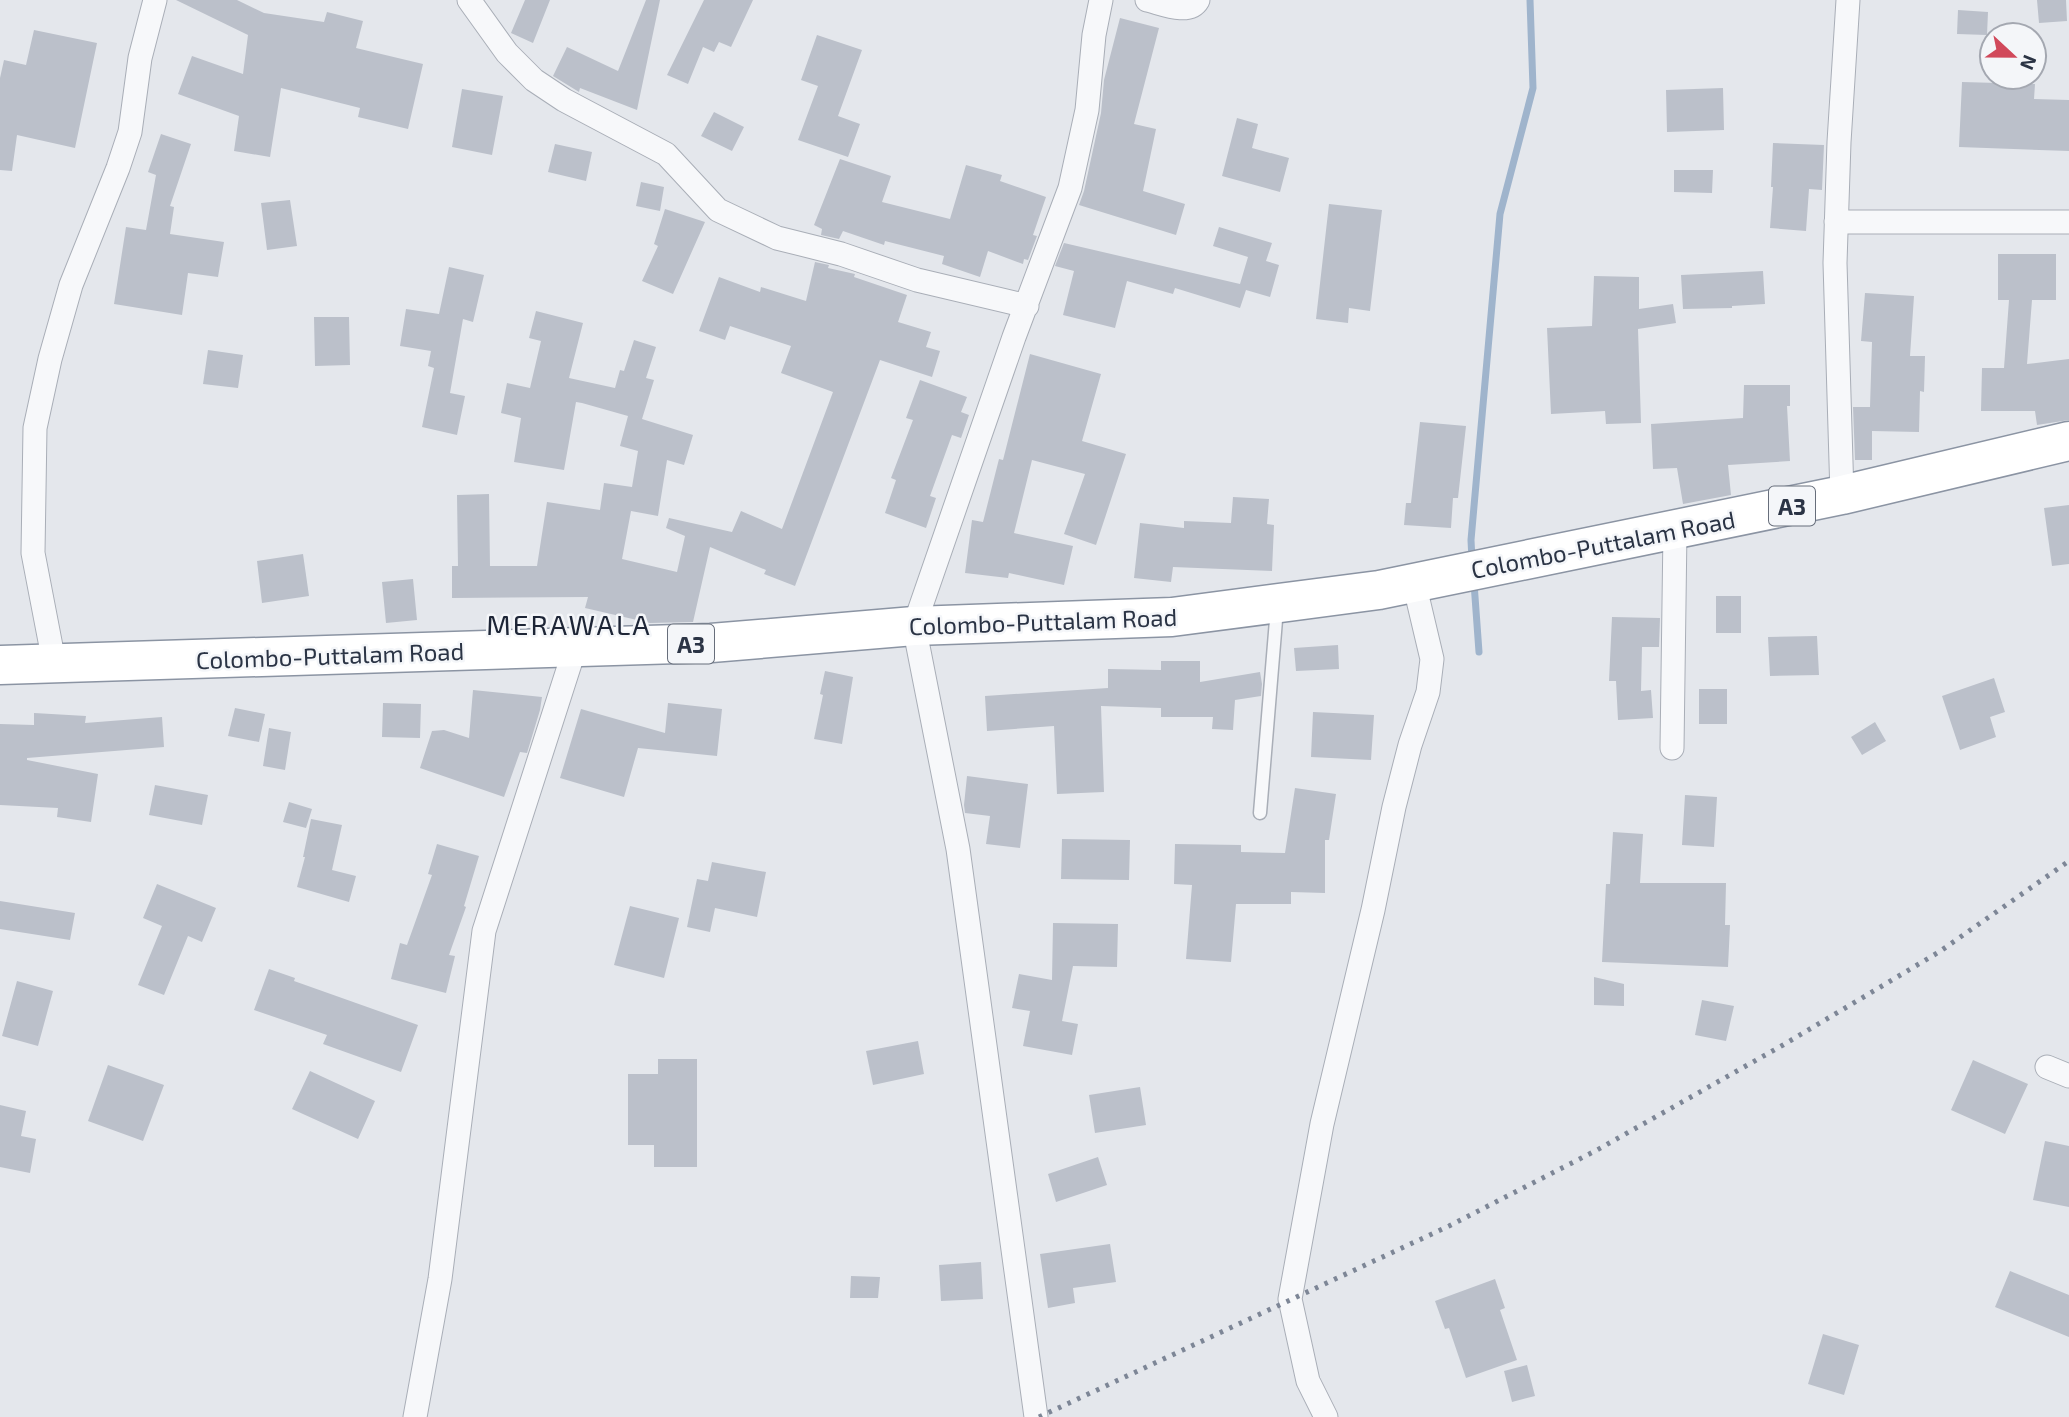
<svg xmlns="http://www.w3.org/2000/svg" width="2069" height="1417" font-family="'Exo 2',sans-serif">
	<rect width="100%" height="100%" fill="#e4e7ec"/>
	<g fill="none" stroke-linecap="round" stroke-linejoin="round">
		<path stroke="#9fb4cc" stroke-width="7" d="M1472 560 1471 540 1500 214 1533 88 1530 0
			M1474 583 1479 652"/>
	</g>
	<path fill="#bbc0ca" d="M176 0H237L264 13 324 22 327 12 363 21 356 48 423 64 408 129 358 117 360 108 281 88 270 157 234 151 239 116 178 94 192 56 243 74 248 35Z
		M525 0H550L533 43 511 33Z
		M646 0H660L637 110 580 88 579 92 553 76 567 47 618 71Z
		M704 0H753L731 47 719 42 714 52 703 47 688 84 667 75Z
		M2037 0H2066L2067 21 2039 23Z
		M1958 10 1988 12 1987 35 1957 34Z
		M1120 18 1159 28 1134 124 1156 129 1143 191 1185 204 1176 235 1079 205 1084 191 1101 113 1104 80Z
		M34 30 97 43 75 148 17 135 12 171 0 170V78L4 60 26 65Z
		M817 35 862 50 838 116 860 124 848 157 798 140 818 86 801 80Z
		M1962 82 2035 84 2034 99 2069 100V151L1959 147Z
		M1723 88 1724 130 1667 132 1666 90Z
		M462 89 503 96 492 155 452 147Z
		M714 112 744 127 732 151 701 136Z
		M1237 118 1258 124 1252 148 1289 158 1280 192 1222 176Z
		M161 134 191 144 170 206 174 207 170 234 224 242 218 277 188 273 182 315 114 304 126 227 146 230 156 175 148 172Z
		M1773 143 1824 145 1822 190 1809 189 1806 231 1770 228 1773 187H1771Z
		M555 144 592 152 586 181 548 172Z
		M840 159 891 176 882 202 950 219 966 165 1002 175 1000 181 1046 197 1033 235 1037 236 1028 260 1024 259 1023 264 988 251 980 277 942 264 944 256 885 241 884 245 843 231 839 239 821 235 822 229 814 225Z
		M1674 170H1713L1712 193 1674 192Z
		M641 182 664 187 660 211 636 206Z
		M290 200 297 246 267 250 261 203Z
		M1329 204 1382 210 1370 311 1349 308 1348 323 1316 319Z
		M665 209 705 222 673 294 642 281 658 246 654 244Z
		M1219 227 1272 243 1266 261 1279 265 1270 297 1246 290 1240 308 1175 288 1173 294 1127 281 1115 328 1063 315 1074 271 1055 266 1064 243 1240 284 1248 257 1213 246Z
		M1998 254H2056V300H2032L2027 364 2069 359V420L2037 425 2035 411H1981L1982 368H2004L2009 300H1998Z
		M815 262 829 265 828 268 855 274 854 277 907 295 898 322 931 332 926 347 940 351 932 377 880 360 795 586 764 574 766 570 710 547 693 622 650 623 585 608 588 597 452 598V566H458L457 495 489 494 490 566H537L547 502 600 510 604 483 632 487 638 451 620 446 628 416 582 403 576 402 564 470 514 462 521 418 501 413 507 383 530 388 541 341 529 338 536 311 583 323 569 378 615 388 620 370 624 371 634 340 656 347 646 378 654 380 642 419 693 435 684 465 667 460 658 516 631 511 622 559 677 572 685 536 666 528 669 518 732 532 741 511 782 529 833 392 781 373 791 346 730 326 725 340 699 331 719 277 760 292 761 287 806 301Z
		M449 267 484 275 473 322 463 319 450 393 465 396 457 435 422 427 434 368 428 366 431 351 400 346 406 309 439 314Z
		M1763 271 1765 304 1732 306V308L1683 309 1681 275Z
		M1594 276 1639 277V309L1673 304 1676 323 1638 329 1641 423 1606 424 1605 411 1551 414 1547 328 1592 326Z
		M1865 293 1914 296 1910 356H1925L1924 392 1920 391 1919 432 1872 431V460H1855L1853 407H1870L1872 342 1861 341Z
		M314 317H349L350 365 315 366Z
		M208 350 243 355 238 388 203 384Z
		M1030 354 1101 374 1082 441 1126 454 1096 545 1064 534 1085 474 1032 460 1014 533 1073 546 1064 585 1009 573 1008 578 965 573 972 520 983 522 999 459 1003 460Z
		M920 380 967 397 961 412 969 415 961 438 952 435 930 496 936 498 926 528 885 513 896 480 891 478 913 420 906 418Z
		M1744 385H1790V406H1787L1790 461 1728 465 1731 495 1683 504 1677 468 1653 469 1651 424 1743 418Z
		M1420 422 1466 426 1458 498H1453L1451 528 1404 525 1406 503H1411Z
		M1233 497 1269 499 1267 524 1274 525 1272 571 1173 567 1171 582 1134 578 1140 523 1184 528V521L1231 523Z
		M2069 505V564L2052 566 2044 508Z
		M303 554 309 596 262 603 257 561Z
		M413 579 417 620 386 623 382 582Z
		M1716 596H1741V633H1716Z
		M1612 617 1660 618 1659 647H1642L1641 691 1651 690 1653 718 1618 720 1616 681H1609Z
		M1817 636 1819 675 1770 676 1768 637Z
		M1338 645 1339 669 1296 671 1294 648Z
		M1161 661H1200V682L1260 672 1262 684 1261 696 1235 700 1233 730 1212 729 1213 717H1161V708L1101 706 1104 792 1057 794 1054 726 987 731 985 696 1108 688V669L1161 670Z
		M825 671 853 677 842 744 814 739 823 695 820 694Z
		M1994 678 2005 712 1990 717 1996 737 1960 750 1942 696Z
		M1699 689H1727V724H1699Z
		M473 690 542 697 540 710 527 753 520 752 504 797 420 768 432 731 444 730 469 738Z
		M383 703 421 704 420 738 382 737Z
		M668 703 722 709 717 756 638 748 624 797 560 778 581 709 665 733Z
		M235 708 265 714 259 742 228 736Z
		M1313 712 1374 715 1371 760 1311 757Z
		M34 713 86 716 85 723 162 717 164 747 27 758V760L98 774 91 822 57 817 58 808 0 805V724L34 725Z
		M1875 722 1886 741 1862 755 1851 737Z
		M269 728 291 732 285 770 263 766Z
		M967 776 1028 784 1020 848 986 844 990 816 965 813 964 805Z
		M155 785 208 795 202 825 149 815Z
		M1295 788 1336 794 1329 840H1325V893L1291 892V904H1236L1231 962 1186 959 1192 885 1174 884 1175 844 1241 845V852L1285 853Z
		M1685 795 1717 797 1714 847 1682 845Z
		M289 802 312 809 306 828 283 822Z
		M311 819 342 825 332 870 356 876 349 902 297 887 305 857H303Z
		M1613 832 1643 834 1640 883H1726L1725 925H1730L1728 967 1602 962 1606 884H1610Z
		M1062 839 1130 840 1129 880 1061 879Z
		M437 844 479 856 464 906 466 907 449 955 455 956 446 993 391 979 400 943 407 945 432 875 428 874Z
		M712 862 766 872 757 917 715 908 710 932 687 927 697 879 708 881Z
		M157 884 216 908 202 942 188 936 164 995 138 985 162 926 143 918Z
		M0 901 75 913 70 940 0 929Z
		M630 906 679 918 664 978 614 965Z
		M1053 923 1118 924 1117 967 1073 966 1062 1021 1078 1024 1072 1055 1023 1046 1030 1011 1012 1008 1019 974 1052 980Z
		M269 969 295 978 294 981 418 1025 401 1072 323 1044 327 1035 254 1010Z
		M1594 977 1624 984V1006L1594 1005Z
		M17 981 53 991 38 1046 2 1036Z
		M1702 1000 1734 1006 1726 1041 1695 1035Z
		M918 1041 924 1074 873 1085 866 1051Z
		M658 1059H697V1167H654V1145H628V1074H658Z
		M1973 1060 2028 1084 2005 1134 1951 1110Z
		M108 1065 164 1085 143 1141 88 1121Z
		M310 1071 375 1101 358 1139 292 1109Z
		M1140 1087 1146 1125 1095 1133 1089 1095Z
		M0 1105 26 1111 21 1136 36 1139 30 1173 0 1167Z
		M2045 1141 2069 1146V1207L2033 1200Z
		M1098 1157 1107 1185 1056 1202 1048 1174Z
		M1110 1244 1116 1282 1073 1288 1075 1303 1048 1308 1040 1254Z
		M981 1262 983 1299 941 1301 939 1265Z
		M2010 1271 2069 1295V1337L1995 1307Z
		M851 1276 880 1277 878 1298H850Z
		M1495 1279 1505 1308 1500 1310 1517 1360 1466 1378 1449 1328 1445 1329 1435 1301Z
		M1823 1334 1859 1345 1844 1395 1808 1384Z
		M1527 1365 1535 1396 1512 1402 1504 1371Z"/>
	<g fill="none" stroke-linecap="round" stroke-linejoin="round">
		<defs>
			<path id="lane" d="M1260 813 1277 608"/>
			<path id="street" d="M469 0 507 53 534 80 564 100 666 154 718 210 777 238 841 254 917 280 1027 306
				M1147 0C1161 3 1189 16 1198 0
				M1836 222H2069
				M1842 495 1835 263 1839 142 1848 0
				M54 662 33 553 35 428 50 359 71 285 118 168 130 132 140 58 155 0
				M1672 748 1675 530
				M2047 1067 2069 1076
				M415 1417 440 1279 484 931 575 648
				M1036 1417 958 849 914 626 1014 337 1070 188 1087 110 1094 35 1101 0
				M1326 1417 1308 1381 1290 1299 1322 1124 1373 910 1394 807 1410 745 1428 692 1432 659 1414 583"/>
			<path id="highway" d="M0 665 711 643 914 626 1172 617 1379 590 1842 495 2069 441"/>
		</defs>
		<use href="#lane" stroke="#a9aeb7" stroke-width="15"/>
		<use href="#street" stroke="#a9aeb7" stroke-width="25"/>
		<use href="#highway" stroke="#8b94a3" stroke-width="41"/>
		<use href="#lane" stroke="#f7f8fa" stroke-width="12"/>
		<use href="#street" stroke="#f7f8fa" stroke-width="23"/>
		<use href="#highway" stroke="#fff" stroke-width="38"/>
		<path stroke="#7d8696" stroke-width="5" stroke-dasharray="3.5 7" stroke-linecap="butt" d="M1039 1417 1449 1226 1597 1150 1783 1045 1939 952 2069 861"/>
	</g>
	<g text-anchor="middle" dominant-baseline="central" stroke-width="5" stroke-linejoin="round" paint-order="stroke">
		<g fill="#f4f6f9" stroke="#676e7b" stroke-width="2">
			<rect x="1769" y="486.5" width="46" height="39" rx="5"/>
			<rect x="668" y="624.5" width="46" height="39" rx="5"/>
		</g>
		<g font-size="23" font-weight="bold" fill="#2b3445">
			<text x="1792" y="506">A3</text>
			<text x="691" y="644">A3</text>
		</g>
		<g font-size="24" fill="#2b3445" stroke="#f4f6f9">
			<text transform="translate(1603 544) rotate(-11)">Colombo-Puttalam Road</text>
			<text transform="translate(1043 621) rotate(-2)">Colombo-Puttalam Road</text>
			<text transform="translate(330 655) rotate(-2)">Colombo-Puttalam Road</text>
		</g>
		<g font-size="28" letter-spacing="2" fill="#1d2536" stroke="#f4f6f9">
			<text x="569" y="624">MERAWALA</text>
		</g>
	</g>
	<g transform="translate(2013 56) rotate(112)"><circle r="33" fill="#f4f6f9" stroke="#a4a8b1" stroke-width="2"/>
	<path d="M0-5L12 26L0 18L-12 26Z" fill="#d1495b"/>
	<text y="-10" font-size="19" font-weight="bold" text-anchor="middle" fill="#2b3445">N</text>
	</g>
</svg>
